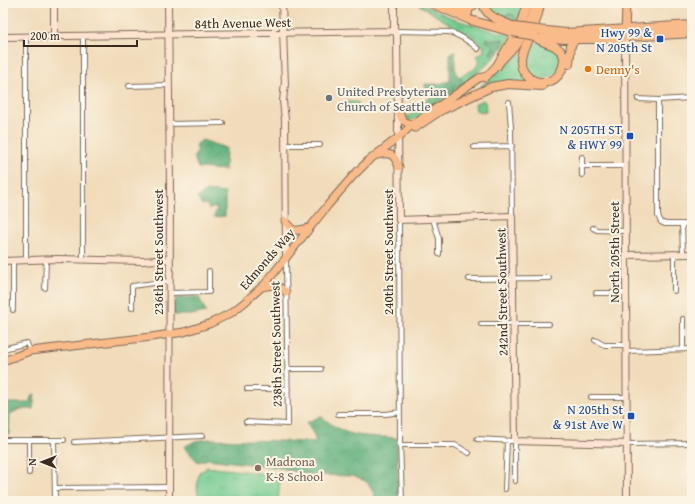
<svg xmlns="http://www.w3.org/2000/svg" width="695" height="504" font-family="'Gentium Book Plus',serif">
	<defs>
		<pattern id="grass-tufts" width="24" height="20" patternUnits="userSpaceOnUse"><rect width="24" height="20" fill="#73cb90"/><path d="M3 7l-1-3M5 7V3M7 7l1-3M15 17l-1-3M17 17v-4M19 17l1-3" fill="none" stroke="#64ae7c"/></pattern>
		<pattern id="forest-crowns" width="20" height="18" patternUnits="userSpaceOnUse"><rect width="20" height="18" fill="#5eaf7a"/><path d="M2 6a3 3 0 1 1 6 0M12 15a3 3 0 1 1 6 0" fill="none" stroke="#4f8f63"/></pattern>
		<pattern id="park-crowns" width="20" height="18" patternUnits="userSpaceOnUse"><rect width="20" height="18" fill="#73cb90"/><path d="M2 6a3 3 0 1 1 6 0M12 15a3 3 0 1 1 6 0" fill="none" stroke="#64ae7c"/></pattern>
	</defs>
	<rect width="100%" height="100%" fill="#fcf5e5"/>
	<filter id="ink" filterUnits="userSpaceOnUse"><feTurbulence type="fractalNoise" baseFrequency=".025" numOctaves="2"/><feDisplacementMap in="SourceGraphic" scale="8" xChannelSelector="R" yChannelSelector="G"/><feConvolveMatrix kernelMatrix="1 2 1 2 8 2 1 2 1" color-interpolation-filters="sRGB"/></filter>
	<filter id="wash" filterUnits="userSpaceOnUse"><feTurbulence type="fractalNoise" baseFrequency=".012" numOctaves="4" result="noise"/><feDisplacementMap in="SourceGraphic" scale="16" xChannelSelector="R" yChannelSelector="G"/><feGaussianBlur stdDeviation="0.9" result="paint"/><feColorMatrix in="noise" values="0 0 0 0 0 0 0 0 0 0 0 0 0 0 0 0 0 1.4 0 .05"/><feComposite in="paint" operator="in"/></filter>
	<g filter="url(#wash)">
		<rect width="100%" height="100%" fill="#f1dbba"/>
		<path fill="url(#grass-tufts)" stroke="#577a57" d="M416 3C423 3 448 17 457 20 475 26 493 31 512 35 487 72 451 93 415 119 410 121 406 119 403 114L409 116 419 109 431 105 462 83 461 76 475 69 480 60 476 56C480 54 483 54 484 48L480 43Z
			M485 3H525L518 24 492 14Z
			M530 40C535 42 540 42 545 44 573 54 558 87 534 77 533 76 530 75 529 74 526 71 525 66 523 63Z
			M519 49 530 82 481 88V86L504 66Z
			M206 467 277 475V480L280 481 278 501H202C194 493 198 482 199 472L206 469Z"/>
		<path fill="url(#forest-crowns)" stroke="#4c6c4c" d="M511 14 516 17V23L501 18 504 15Z
			M487 38 495 40 504 39 501 49 493 56 490 53 493 48 491 44 486 41Z
			M455 51V68L458 77 461 76 462 83 431 105 420 108V102C426 101 432 98 433 92L426 89 425 84H438L450 81V53Z
			M202 140 226 148 225 170 198 168 194 157 197 151 196 145Z
			M206 191 225 193V216L214 217 217 207 209 209 206 204 202 205 197 198Z
			M199 297 206 312 191 315H174L173 307 176 298Z
			M35 394 33 409H20L10 414 9 435H3V403H29L32 395Z
			M321 416C327 421 334 427 341 430 357 438 379 436 397 438L398 501H376L373 492 367 482 354 476 312 475 281 468 208 459 198 462 184 447 195 441 209 439 316 442 313 433 306 423Z"/>
		<path fill="url(#park-crowns)" stroke="#577a57" d="M483 100 485 102 486 112 476 111 475 104Z
			M344 102H358V112H344Z"/>
	</g>
	<g filter="url(#ink)">
		<g fill="none" stroke-linecap="round" stroke-linejoin="round">
			<defs>
				<path id="street" d="M395 31 449 32C460 35 469 41 478 49
					M83 35V260
					M129 86 169 85
					M638 99 658 100 692 98
					M658 100V216L661 222 665 224H692
					M509 102 511 128 512 216
					M169 124 223 123
					M285 145H320
					M474 147 512 146
					M582 157V175
					M582 166H626
					M433 219 439 239V254
					M399 220 400 441 402 501
					M682 224 683 254
					M593 228 597 230 626 231
					M674 254V291
					M26 260V36
					M13 261V310
					M469 279 549 278
					M45 288 46 260
					M169 293 209 292V271
					M596 293H626
					M132 308V286L169 281
					M683 319V349
					M481 324H549
					M595 340 604 345H626
					M3 349 27 343 30 351
					M626 351 692 349
					M288 369H321
					M247 389H288
					M591 397H627
					M338 414H386L400 412
					M246 422 288 424 286 260
					M477 439 515 441V481
					M3 440H64
					M54 440 55 501
					M74 442 202 436
					M627 444 692 443
					M400 445H455L469 453
					M29 473V440
					M55 488 169 487
					M505 489 507 441"/>
				<path id="secondary" d="M168 3 170 188 169 501
					M282 3 285 85
					M394 3V28L397 35 399 220 512 216 515 441 627 444
					M54 36V3
					M3 37 395 31
					M625 37 627 501
					M285 82 283 101 285 120 286 258
					M626 255 692 254
					M3 261 58 259 143 261 169 259"/>
				<path id="primary" d="M625 35 626 3
					M485 78 516 45 528 25 535 3
					M399 112C401 120 404 123 413 124
					M415 128 448 106
					M377 155C391 152 394 154 399 167
					M285 221C293 233 296 231 309 228
					M262 287C273 284 277 284 286 292
					M3 361 30 351 151 337 184 332 209 324 231 313 245 302 265 284 328 205 353 176 368 161 399 137 413 124 479 78 487 76"/>
				<path id="highway" d="M431 3 470 20 512 32
					M445 3 468 13
					M483 3C486 18 502 21 514 27
					M460 8H470L476 3
					M537 30 566 33 692 25
					M534 36C545 46 556 41 564 56 565 92 522 88 521 62 520 52 527 42 531 33 535 24 539 13 540 3
					M543 37 565 39H597L692 33
					M569 64 571 44 576 39
					M497 66 520 26 527 3
					M444 109 491 87 508 84 542 86"/>
			</defs>
			<use href="#street" stroke="#7b6855" stroke-width="6"/>
			<use href="#secondary" stroke="#7b6855" stroke-width="8"/>
			<use href="#primary" stroke="#7b6855" stroke-width="9"/>
			<use href="#highway" stroke="#7b6855" stroke-width="10"/>
			<use href="#street" stroke="#fff" stroke-width="4"/>
			<use href="#secondary" stroke="#fde4d1" stroke-width="6"/>
			<use href="#primary" stroke="#fabb8b" stroke-width="7"/>
			<use href="#highway" stroke="#fabb8b" stroke-width="8"/>
			<defs>
				<path id="highway-bridge" d="M514 27 537 30
					M513 32 534 36"/>
			</defs>
			<use href="#highway-bridge" stroke="#7b6855" stroke-width="10" stroke-linecap="butt"/>
			<use href="#highway-bridge" stroke="#fabb8b" stroke-width="8"/>
		</g>
	</g>
	<g fill="#1a4fb4" stroke="#fcf5e5" stroke-width="1.5">
		<rect x="656" y="35" width="8" height="8" rx="2"/>
		<rect x="626" y="132" width="8" height="8" rx="2"/>
		<rect x="627" y="412" width="8" height="8" rx="2"/>
	</g>
	<circle fill="#e8710a" stroke="#fcf5e5" stroke-width="1.5" cx="588" cy="69" r="4"/>
	<circle fill="#6b7280" stroke="#fcf5e5" stroke-width="1.5" cx="329" cy="98" r="4"/>
	<circle fill="#8d6e63" stroke="#fcf5e5" stroke-width="1.5" cx="258" cy="468" r="4"/>
	<g text-anchor="middle" dominant-baseline="central" stroke-width="4" stroke-linejoin="round" paint-order="stroke">
		<g font-size="13" fill="#3b2a1e" stroke="#fcf5e5">
			<text transform="translate(243 23) rotate(-1)">84th Avenue West</text>
			<text transform="translate(158 252) rotate(-90)">236th Street Southwest</text>
			<text transform="translate(388 252) rotate(-90)">240th Street Southwest</text>
			<text transform="translate(614 252) rotate(-90)">North 205th Street</text>
			<text transform="translate(267 259) rotate(-49)">Edmonds Way</text>
			<text transform="translate(502 292) rotate(-91)">242nd Street Southwest</text>
			<text transform="translate(276 344) rotate(-91)">238th Street Southwest</text>
		</g>
		<g font-size="13" fill="#164399" stroke="#fcf5e5" text-anchor="end">
			<text x="652" y="32">Hwy 99 &amp;<tspan x="652" dy="15">N 205th St</tspan></text>
			<text x="622" y="129">N 205TH ST<tspan x="622" dy="15">&amp; HWY 99</tspan></text>
			<text x="623" y="409">N 205th St<tspan x="623" dy="15">&amp; 91st Ave W</tspan></text>
		</g>
		<g font-size="13" fill="#c56008" stroke="#fcf5e5" text-anchor="start">
			<text x="596" y="69">Denny's</text>
		</g>
		<g font-size="13" fill="#5b616d" stroke="#fcf5e5" text-anchor="start">
			<text x="337" y="91">United Presbyterian<tspan x="337" dy="15">Church of Seattle</tspan></text>
		</g>
		<g font-size="13" fill="#785e54" stroke="#fcf5e5" text-anchor="start">
			<text x="266" y="461">Madrona<tspan x="266" dy="15">K-8 School</tspan></text>
		</g>
	</g>
	<rect width="695" height="504" fill="none" stroke="#fcf5e5" stroke-width="16"/>
	<g transform="translate(42 462) rotate(270)" stroke="#fcf5e5" stroke-width="3" paint-order="stroke">
	<path d="M0-3L7 15L0 10L-7 15Z" fill="#3b2a1e"/>
	<text y="-6" font-size="11" font-weight="bold" text-anchor="middle" fill="#3b2a1e">N</text>
	</g>
	<path d="M24 40v6h113v-6" fill="none" stroke="#3b2a1e" stroke-width="2"/>
	<text x="30" y="40" font-size="12" fill="#3b2a1e" stroke="#fcf5e5" stroke-width="3" paint-order="stroke">200 m</text>
</svg>
